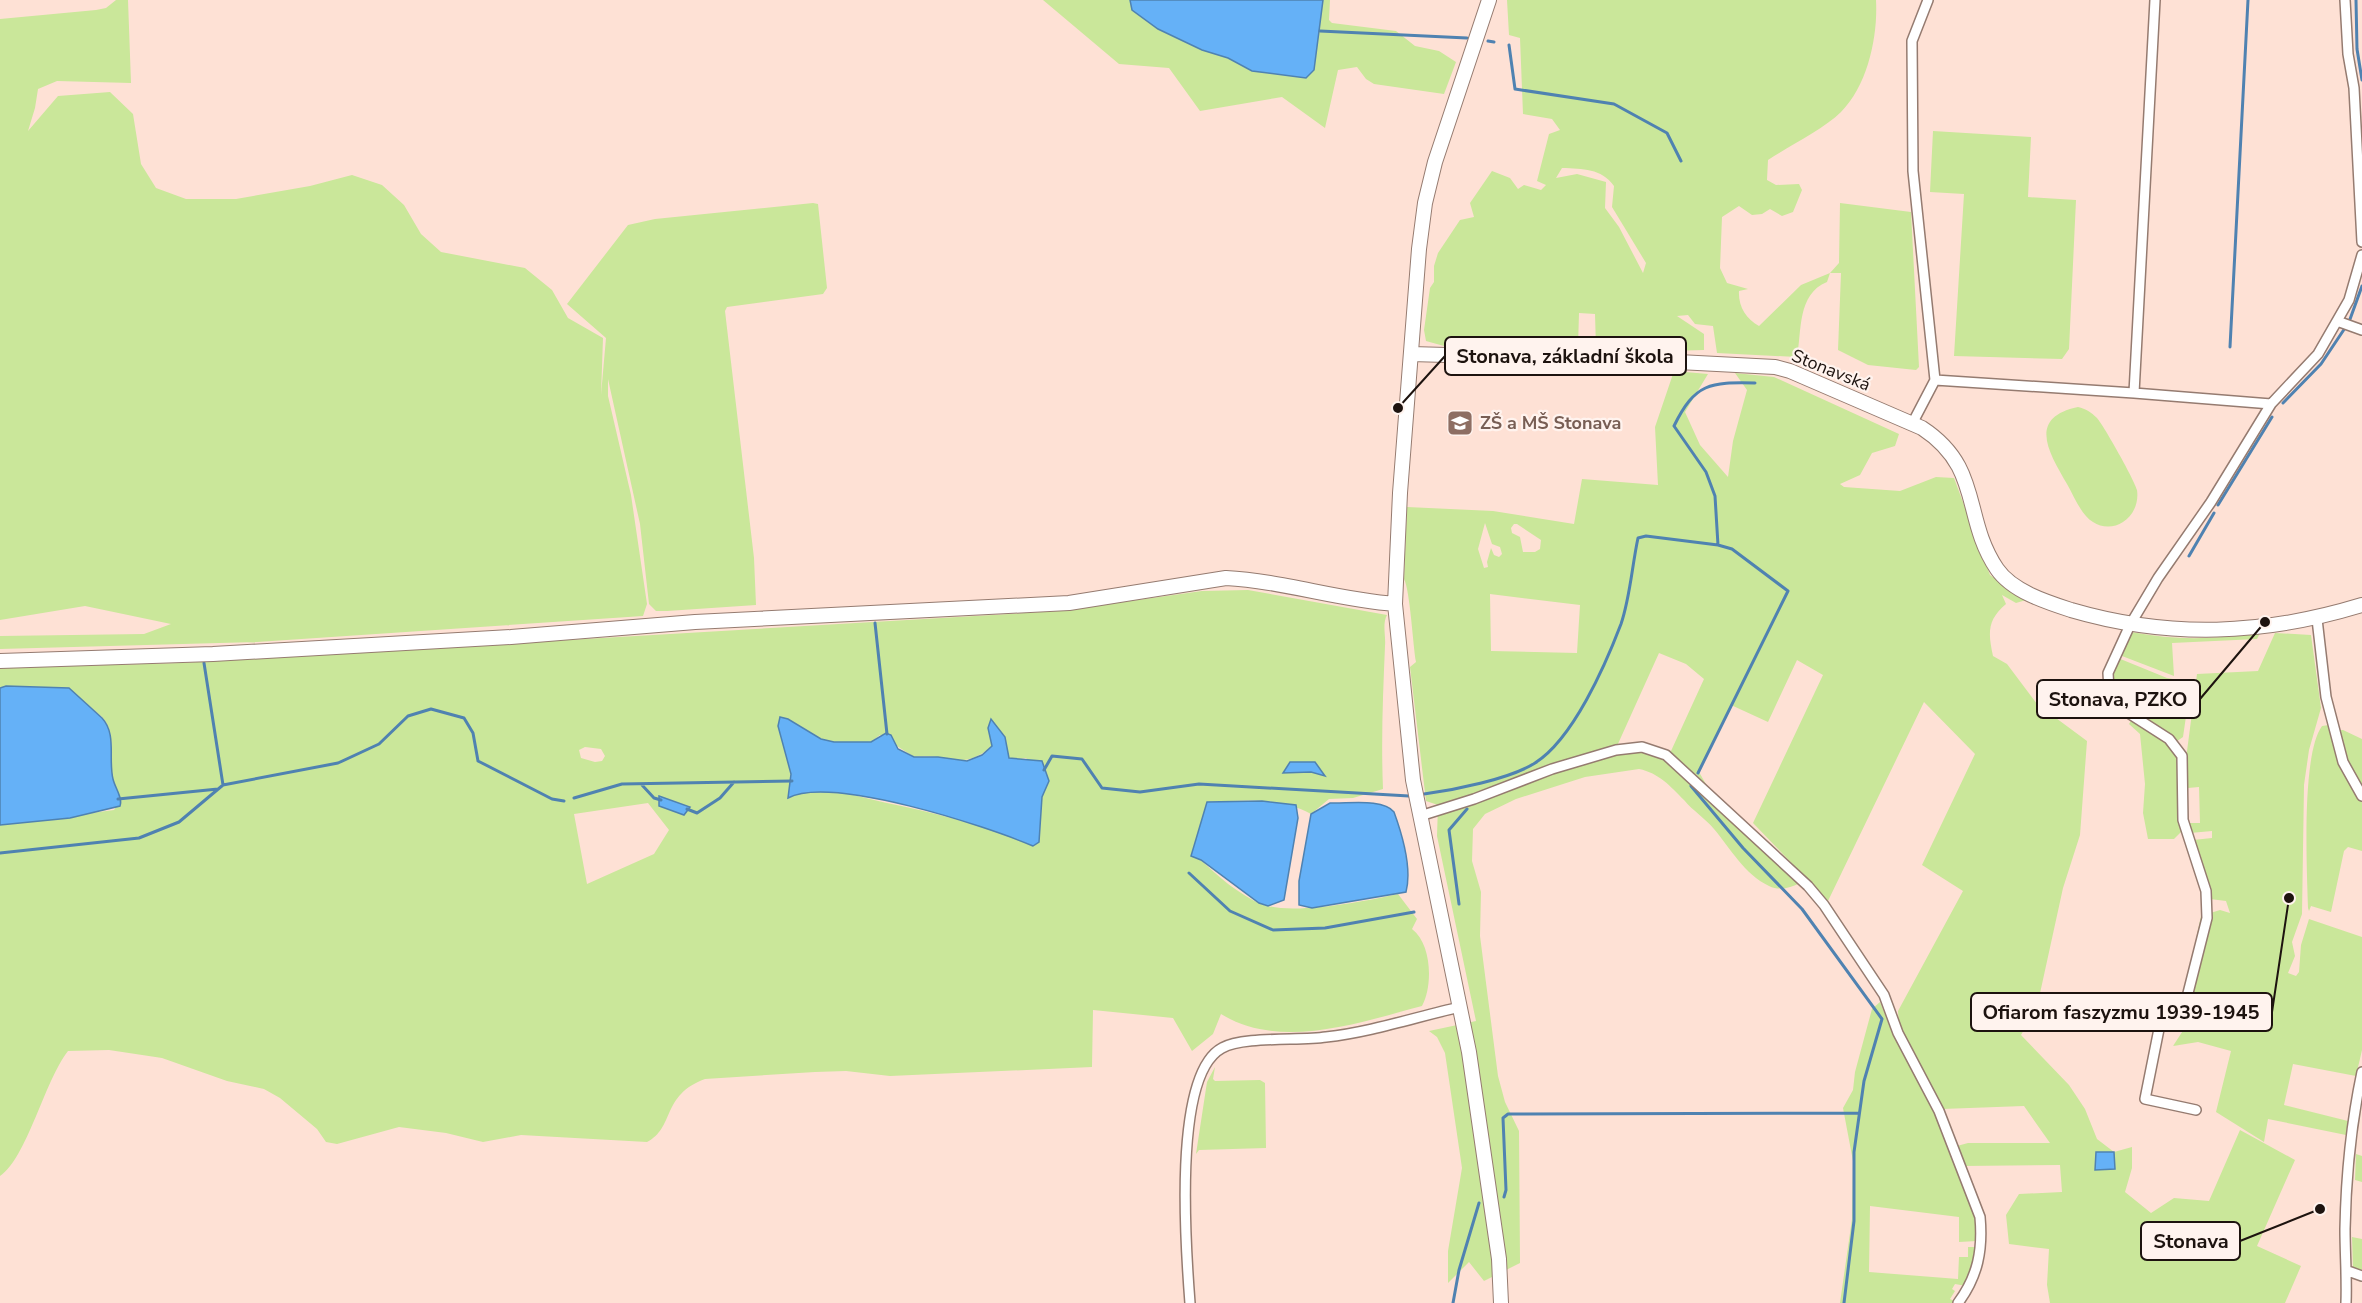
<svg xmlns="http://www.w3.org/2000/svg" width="2362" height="1303" font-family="'Nunito Sans',sans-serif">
	<rect width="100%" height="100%" fill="#fee1d5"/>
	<path fill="#cae79a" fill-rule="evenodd" d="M116 0H128L131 83 57 81 38 89 35 108 28 131 58 96 110 92 133 114 141 164 156 188 186 199H236L310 186 352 175 382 185 404 205 421 234 441 252 525 268 552 290 568 318 603 338 601 395 606 338 567 304 628 225 655 219 813 203 818 204 827 288 823 294 727 307 725 311 754 558 756 605 667 611H656L649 604 640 524 608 379V396L631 495 647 604 643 616 257 642 0 649V636L144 634 171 624 85 606 0 620V19L96 10 106 8Z
		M1043 0H1330L1329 20 1332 23 1396 31 1415 46 1439 51 1456 62 1444 94 1374 84 1366 79 1357 67 1338 70 1325 128 1282 97 1200 111 1169 68 1119 64Z
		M1507 0H1876C1878 36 1868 85 1841 112 1824 129 1789 146 1768 160L1767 180 1776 185 1799 184 1802 190 1793 212 1782 216 1770 209 1762 214 1752 215 1739 206 1722 217 1720 268 1727 283 1748 289 1739 291C1738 306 1746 319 1759 326L1801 285 1830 273 1839 263 1840 203 1911 212 1919 367 1916 370 1868 365 1838 350 1841 273H1830L1827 282C1797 294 1802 331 1797 357L1717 353 1713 326 1695 324 1688 315 1677 316 1704 334V350L1668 351 1596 348 1595 314 1579 313 1578 347 1444 346 1426 341 1424 330 1430 288 1434 282V266L1438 253 1460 220 1474 217 1470 203 1492 171 1510 178 1518 189 1524 185 1541 190 1546 185 1537 181 1549 134 1560 130 1552 119 1523 114 1520 38 1509 35ZM1562 168C1583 169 1601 168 1614 186L1612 207 1646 263 1643 273 1619 227 1605 208 1606 182 1577 174 1556 178Z
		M1933 131 2031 137 2028 197 2076 200 2069 349 2062 359 1954 356 1964 194 1930 192Z
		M1674 371 1708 374 1685 412 1700 445 1728 477 1733 441 1747 390 1735 373 1774 377 1899 434 1895 446 1872 453 1860 475 1840 484 1844 487 1900 491 1936 477 1954 478 1990 575 2026 600 2016 603 2002 595 2006 604C1987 620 1988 633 1993 656L2007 664 2037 704 2087 741 2080 835 2063 888 2037 1007 2021 1035 2069 1085 2085 1109 2097 1139 2114 1152 2132 1147V1168L2125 1192 2151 1213 2174 1198 2209 1201 2240 1130 2295 1160 2257 1246 2301 1266 2285 1303H2050L2047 1285 2049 1249 2009 1244 2006 1215 2019 1194 2062 1192 2060 1165 1963 1166 1957 1146 1968 1143H2050L2024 1106 1942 1109 1899 1026 1898 1011 1963 891 1922 865 1975 754 1924 702 1828 901 1753 823 1823 675 1797 660 1768 722 1731 705 1699 772 1723 814 1753 831 1800 883C1790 888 1779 891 1769 886 1744 874 1731 849 1714 829 1705 818 1693 811 1684 800 1670 786 1659 773 1639 769L1585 777 1516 799 1485 814 1473 829 1472 861 1481 892 1480 936 1498 1076 1505 1102 1519 1131 1520 1263 1484 1281 1469 1262 1448 1283V1251L1462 1168 1445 1053 1437 1037 1429 1031 1476 1021 1437 836 1438 805 1426 801 1410 667 1416 662C1413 645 1410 590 1404 579L1407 507 1493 511 1574 524 1582 479 1658 485 1655 427ZM1485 523 1492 544 1500 547 1502 554 1499 557 1494 555 1491 548 1487 562 1488 567 1484 568 1478 549ZM1514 524H1517L1541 540 1540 549 1535 552H1523L1520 537 1512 533 1511 528ZM1490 594 1580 605 1577 653 1491 651ZM1659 653 1686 664 1704 679 1671 751 1641 742 1617 746Z
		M2078 407C2086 409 2091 412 2097 418 2104 426 2135 481 2137 490 2139 503 2133 516 2123 522 2114 528 2102 528 2093 522 2081 515 2074 496 2067 484 2050 454 2026 418 2078 407Z
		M1248 590 1387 615C1382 624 1386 636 1385 646 1383 694 1381 741 1383 789L1353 798 1329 799 1311 814C1280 796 1241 801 1207 802L1201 860C1217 876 1240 895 1261 904 1290 916 1367 901 1398 894L1417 919 1412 929C1432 944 1433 986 1422 1006 1361 1022 1281 1051 1221 1014L1213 1034 1192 1051 1173 1018 1093 1010 1092 1067 890 1076 846 1071 815 1072 705 1079C661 1095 675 1128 647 1142L521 1135 483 1142 446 1133 399 1127 337 1144 326 1142 317 1129 280 1098 264 1089 227 1081 162 1058 109 1050 68 1051C44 1082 27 1158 0 1176V825L114 810 121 800C118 793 114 785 112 778 109 758 117 734 102 717L68 688 6 686 0 688V668L180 663 1059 611 1202 591ZM780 717 788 719 821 739 834 742H871L880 735 914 757C948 752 961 773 992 746L988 728 991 720 1005 737 1008 758 1014 760 1026 758 1049 781 1042 797 1039 842 1033 846C985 826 937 813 887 803 856 796 819 782 788 798L791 774ZM585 747 601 749 605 756 602 761 595 762 581 758 579 750ZM1315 762 1324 776 1311 772 1284 773ZM648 803 669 830 654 854 587 884 574 814Z
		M2132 632C2178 641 2214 639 2260 633L2257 639 2172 643 2174 676 2122 656Z
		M2275 633 2311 635 2321 708 2309 750 2304 785 2302 914 2292 942 2295 956 2288 973 2296 976 2299 972 2301 945 2309 919 2362 937V1050L2356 1076 2293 1064 2284 1105 2348 1121 2346 1135 2268 1119 2264 1142 2216 1112 2231 1051 2198 1042 2173 1046 2186 1026 2183 1001 2201 916 2220 910 2230 913 2226 901 2210 899 2193 840 2212 838V831L2190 833 2188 823H2200L2199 787 2188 788 2187 780 2180 801 2182 831 2174 839H2148L2143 813 2145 784 2140 734 2129 724 2135 714C2112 702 2108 680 2118 658L2167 678 2191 682 2183 737 2170 746 2181 763 2186 759 2197 674 2258 671Z
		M2329 725 2334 730H2343L2362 739V851L2348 847 2344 851 2331 912 2311 906 2309 911 2308 908C2307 870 2301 755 2322 726Z
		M1880 1002 1890 1027 1937 1108 1977 1209V1241L1959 1242V1217L1870 1206 1869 1272 1958 1279 1959 1257H1968V1247H1978L1966 1286 1955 1284 1952 1289 1955 1291 1950 1299 1954 1301 1959 1294 1955 1303H1840L1852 1219 1853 1161 1843 1108 1853 1090 1855 1072 1872 1009Z
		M1215 1067 1213 1079 1215 1081 1260 1080 1265 1083 1266 1148 1199 1150 1196 1154 1207 1082Z
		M2356 1154 2362 1156V1182L2355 1180Z
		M2352 1237 2362 1239V1271L2353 1270Z"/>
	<path fill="#65b1f7" stroke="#4f82b1" stroke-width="1.5" d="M1130 0H1323L1314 70 1306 78 1252 71 1228 58 1202 50 1158 29 1132 10Z
		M6 686 69 688 102 718C117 734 108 759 113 779 115 788 123 798 120 806L70 818 0 825V688Z
		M780 717 788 719 821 739 834 742H871L886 733 891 735 898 749 914 757H938L967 761 982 755 992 746 988 728 991 719 1005 737 1009 758 1042 761 1049 781 1042 797 1039 842 1033 846C986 826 831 775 788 798L791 774 778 726Z
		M1290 762H1315L1325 776 1311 772 1283 773Z
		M659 796 690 807 684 815 659 806Z
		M1262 801 1296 805 1298 818 1284 900 1268 906 1259 903 1201 860 1191 856 1207 802Z
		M1330 803C1347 804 1383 798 1394 812 1402 834 1412 869 1406 892L1312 908 1299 905V881L1311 814Z
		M2096 1152H2114L2115 1169 2095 1170Z"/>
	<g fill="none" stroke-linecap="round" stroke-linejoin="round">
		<path stroke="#4f82b1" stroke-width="3" d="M2356 0 2357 49 2362 80
			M1320 31 1467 38
			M1488 41 1494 42
			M1509 45 1515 89 1614 104 1667 133 1681 161
			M2349 322 2362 286
			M2230 347 2248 0
			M2283 403 2321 364 2345 328
			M2218 505 2272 417
			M2189 556 2214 513
			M875 623 887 734
			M204 663 223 785
			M1044 770 1052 756 1082 759 1102 788 1140 792 1199 784 1409 796
			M1698 773 1788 591 1732 549 1718 545
			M642 785 654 798 661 800
			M1691 786 1743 848 1802 909 1882 1019 1864 1081 1854 1152V1221L1844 1303
			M1424 794C1454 790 1510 779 1535 763 1573 739 1605 666 1621 624 1630 598 1632 566 1638 538L1646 536 1718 545 1715 496 1706 472 1674 426C1695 383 1710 382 1755 383
			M574 798 622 784 792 781
			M118 799 218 789
			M687 809 697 813 720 798 734 782
			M0 853 139 838 179 822 223 785 338 763 379 744 408 716 431 709 464 718 473 733 478 761 552 799 564 801
			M1189 873 1230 911 1273 930 1325 928 1414 912
			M1459 904 1449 830 1467 809
			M1504 1197 1506 1190 1503 1118 1508 1114 1859 1113
			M1453 1303 1459 1270 1479 1203"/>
		<defs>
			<path id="street" d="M1928 0 1912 41 1913 171 1935 380
				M2345 0 2348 54 2354 88 2362 242
				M2337 321 2362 330
				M2134 393 2271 404
				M1912 424 1935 380 2134 393 2155 0
				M2317 619 2326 697 2343 762 2362 796
				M1420 816 1474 799 1552 769 1616 750 1642 747 1666 755 1808 886 1824 905 1884 995 1898 1033 1939 1111 1980 1217C1983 1250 1978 1276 1958 1303
				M2196 1110 2145 1099 2160 1024 2180 1012 2186 1001 2207 918 2206 891 2183 820 2182 756 2169 739 2119 707 2109 690 2108 673 2130 625 2158 578 2211 502 2271 404 2318 354 2349 300 2362 255
				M2348 1271 2362 1276
				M1190 1303C1186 1251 1172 1075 1222 1048 1243 1036 1300 1041 1326 1037 1371 1032 1416 1017 1460 1007
				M2346 1303C2347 1278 2345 1254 2345 1229 2346 1175 2351 1124 2362 1072"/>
			<path id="secondary" d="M1489 0 1435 162 1425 203 1419 249 1400 493 1395 604 1413 780 1469 1052 1499 1259 1501 1303
				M1411 354 1659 361 1775 367 1790 371 1922 428C1983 468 1962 517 1997 569 2012 591 2046 602 2071 610 2170 639 2264 635 2362 605
				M0 661 213 654 511 637 695 622 1069 603 1226 578C1283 581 1338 600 1395 604"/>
		</defs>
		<use href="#street" stroke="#957b70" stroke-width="12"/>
		<use href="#secondary" stroke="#957b70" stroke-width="16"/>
		<use href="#street" stroke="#fff" stroke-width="9"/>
		<use href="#secondary" stroke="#fff" stroke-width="14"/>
	</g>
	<defs>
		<symbol id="school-square" viewBox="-11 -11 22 22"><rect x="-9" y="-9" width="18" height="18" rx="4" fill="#8d6e63" stroke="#fff3ee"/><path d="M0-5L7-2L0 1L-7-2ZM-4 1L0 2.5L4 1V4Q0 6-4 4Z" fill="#fff"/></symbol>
	</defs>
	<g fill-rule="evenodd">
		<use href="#school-square" x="1445" y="408" width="30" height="30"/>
	</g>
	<g text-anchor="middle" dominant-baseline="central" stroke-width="4.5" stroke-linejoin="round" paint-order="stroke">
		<g font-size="18" fill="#1d130f" stroke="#fff3ee">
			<text transform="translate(1831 370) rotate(22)">Stonavská</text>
		</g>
		<g font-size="18" font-weight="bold" fill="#785e54" stroke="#fff3ee" text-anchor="start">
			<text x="1480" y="423">ZŠ a MŠ Stonava</text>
		</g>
	</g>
	<path fill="none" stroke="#1d130f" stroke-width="2" d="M1398 408L1445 356M2265 622L2200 699M2289 898L2272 1012M2320 1209L2240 1241"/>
	<g fill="#1d130f" stroke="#fff3ee" stroke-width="2">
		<circle cx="1398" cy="408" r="6"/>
		<circle cx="2265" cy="622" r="6"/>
		<circle cx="2289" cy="898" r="6"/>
		<circle cx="2320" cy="1209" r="6"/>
	</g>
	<g fill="#fff3ee" stroke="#1d130f" stroke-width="2">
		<rect x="1445" y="337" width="241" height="38" rx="6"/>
		<rect x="2037" y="680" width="163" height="38" rx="6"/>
		<rect x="1971" y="993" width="301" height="38" rx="6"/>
		<rect x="2141" y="1222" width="99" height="38" rx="6"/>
	</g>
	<g font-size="20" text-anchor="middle" font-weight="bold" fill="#1d130f">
		<text x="1565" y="363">Stonava, základní škola</text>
		<text x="2118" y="706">Stonava, PZKO</text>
		<text x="2121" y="1019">Ofiarom faszyzmu 1939-1945</text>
		<text x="2191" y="1248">Stonava</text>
	</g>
</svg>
